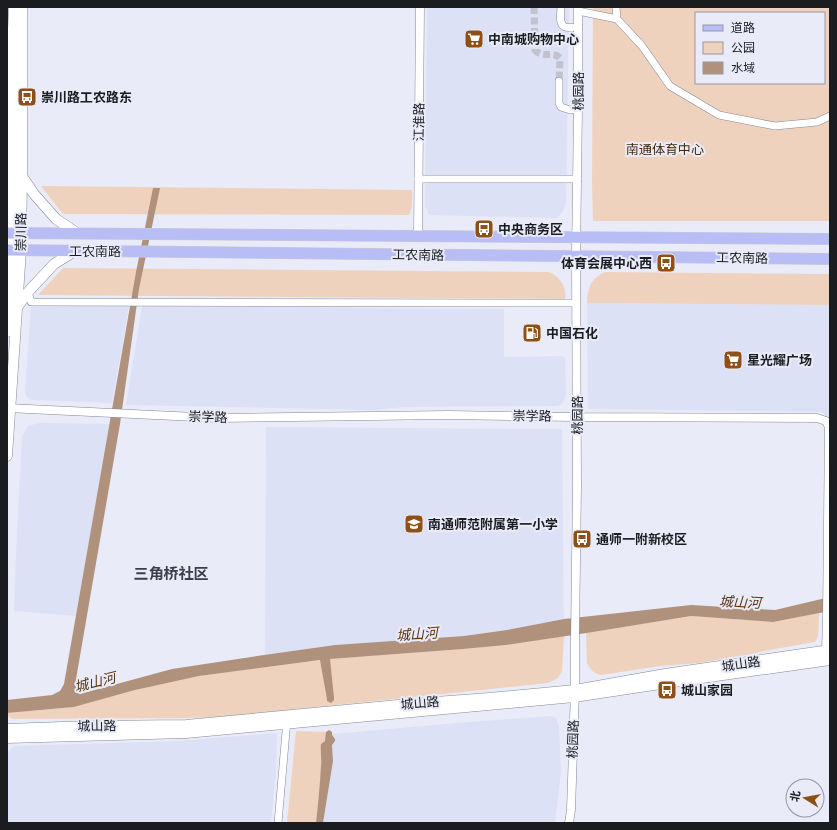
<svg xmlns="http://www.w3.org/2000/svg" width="837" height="830" font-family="Arial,'Noto Sans SC',sans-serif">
	<rect width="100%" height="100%" fill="#e9ebf9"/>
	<path fill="#dde1f6" d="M427 7H569L566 203 563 211 560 215 556 218 429 215 425 206Z
		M587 303 830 305V421L822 412 588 409Z
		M31 305 129 306 112 403 31 400 27 397 25 393Z
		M142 306 504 309V357L562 356 565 358 566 395 562 404 557 406 404 407 375 410 126 405Z
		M39 423 110 424 76 616 14 611 16 552 22 436 28 426Z
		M266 427 562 429 564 619 507 630 464 636 335 645 265 655Z
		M551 716 556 718 559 726 561 772 555 823H323L333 761 332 734 458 723Z
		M277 733 276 772 271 823H7V753L14 746 177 741Z"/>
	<path fill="#eed2bd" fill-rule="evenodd" d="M593 7H830V221H593L592 184ZM696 13H824V83H696Z
		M41 186 412 190C412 198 413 208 409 215L65 214 62 213Z
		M63 268 549 272C560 277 567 286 565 299L38 295Z
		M605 272 830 274V305L587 303C588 288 590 279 605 272Z
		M819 613 818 636 815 642 809 643 764 651 752 654 698 663 660 666 601 675C594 673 590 670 587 663L586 633 691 616 773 622Z
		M564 636 562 671 558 678 548 683 219 717 182 718 13 719 7 716V713L74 707 135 690 199 676 214 674 329 659 463 649 506 645Z
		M296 731 326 732V739L321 746C323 771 319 798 316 823H287Z"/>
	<path fill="#b0927c" d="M153 188H160L139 289 120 424 75 685 80 694 172 669 264 655 335 645 464 636 507 630 564 619 691 605 775 610 830 597V611L773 622 691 616 593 632 506 645 463 649 330 659 334 698V700L331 703 327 701V699L320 660 199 676 135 690 74 707 7 713V700L52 695 60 691 64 684 136 272Z
		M329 730 332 732V735L335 739V741L332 745 333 761 323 823H316C318 804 320 785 321 766 322 759 320 751 321 744L325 741 326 732Z"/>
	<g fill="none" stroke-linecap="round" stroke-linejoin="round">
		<path stroke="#c0c2ce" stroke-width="7" stroke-dasharray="7 3.5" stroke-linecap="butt" d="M534 7 535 50C535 51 540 54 541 54 548 56 554 52 560 58L559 81"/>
		<defs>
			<path id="minor" d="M561 7C561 12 558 24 565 27 568 28 575 27 579 27
				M616 7 617 19
				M578 11 617 19 642 46 670 86 719 115 775 126 817 122 830 116
				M559 81V103L561 107 570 110 578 109
				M418 179H578
				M28 292 31 302 576 303
				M278 823 287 720"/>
			<path id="tertiary" d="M418 237 420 7
				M7 408 217 418 448 415 576 417 817 418 826 421 829 427 827 618 826 651
				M569 823 571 810 575 690V638L577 486 576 256 578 109V7"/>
			<path id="secondary" d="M22 176 34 194 56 219 77 233
				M16 309 28 292 54 264 75 251
				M7 332 12 250 13 29 14 7
				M7 456 21 250 22 175V7
				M7 729 90 726 186 725 409 704 489 698 575 690 665 674 830 650
				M7 738 186 733 574 697 667 683 830 660"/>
			<path id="primary" d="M7 233 830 239
				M7 250 830 259"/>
		</defs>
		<use href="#minor" stroke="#858894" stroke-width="8"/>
		<use href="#tertiary" stroke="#858894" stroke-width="9"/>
		<use href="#secondary" stroke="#858894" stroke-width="11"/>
		<use href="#primary" stroke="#cdcdce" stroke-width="12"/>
		<use href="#minor" stroke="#fff" stroke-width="7"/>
		<use href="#tertiary" stroke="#fff" stroke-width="8"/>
		<use href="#secondary" stroke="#fff" stroke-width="10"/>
		<use href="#primary" stroke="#b8bef5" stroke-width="11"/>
	</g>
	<defs>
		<symbol id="supermarket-square" viewBox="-11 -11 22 22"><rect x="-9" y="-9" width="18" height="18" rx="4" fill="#8e5015" stroke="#e9ebf9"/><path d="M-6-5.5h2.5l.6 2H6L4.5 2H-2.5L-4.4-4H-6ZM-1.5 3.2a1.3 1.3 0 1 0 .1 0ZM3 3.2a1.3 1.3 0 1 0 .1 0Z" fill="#fff"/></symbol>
		<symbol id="bus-square" viewBox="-11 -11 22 22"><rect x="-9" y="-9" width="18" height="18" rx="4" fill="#8e5015" stroke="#e9ebf9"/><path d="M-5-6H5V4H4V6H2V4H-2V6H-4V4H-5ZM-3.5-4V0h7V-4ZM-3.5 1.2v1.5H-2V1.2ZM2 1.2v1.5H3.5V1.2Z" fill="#fff"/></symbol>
		<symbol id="fuel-square" viewBox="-11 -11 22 22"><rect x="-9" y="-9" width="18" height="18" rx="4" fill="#8e5015" stroke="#e9ebf9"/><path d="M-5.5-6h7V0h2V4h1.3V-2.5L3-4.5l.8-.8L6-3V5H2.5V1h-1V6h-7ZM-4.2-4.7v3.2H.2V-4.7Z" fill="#fff"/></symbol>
		<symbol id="school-square" viewBox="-11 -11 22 22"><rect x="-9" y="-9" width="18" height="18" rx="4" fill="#8e5015" stroke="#e9ebf9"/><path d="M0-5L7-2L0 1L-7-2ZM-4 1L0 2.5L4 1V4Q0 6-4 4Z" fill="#fff"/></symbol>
	</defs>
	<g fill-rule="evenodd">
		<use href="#supermarket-square" x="463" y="28" width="22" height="22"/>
		<use href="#bus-square" x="16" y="86" width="22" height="22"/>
		<use href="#bus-square" x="473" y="218" width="22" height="22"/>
		<use href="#bus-square" x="655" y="252" width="22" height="22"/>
		<use href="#fuel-square" x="521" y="322" width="22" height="22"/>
		<use href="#supermarket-square" x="722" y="349" width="22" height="22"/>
		<use href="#school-square" x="403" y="513" width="22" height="22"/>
		<use href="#bus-square" x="571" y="528" width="22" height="22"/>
		<use href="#bus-square" x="656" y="679" width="22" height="22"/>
	</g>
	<g text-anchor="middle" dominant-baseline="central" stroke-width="4" stroke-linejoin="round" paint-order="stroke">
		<g font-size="13" font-weight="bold" fill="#1b1c20" stroke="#e9ebf9" text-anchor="start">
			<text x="488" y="39">中南城购物中心</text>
			<text x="41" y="97">崇川路工农路东</text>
			<text x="498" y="229">中央商务区</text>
			<text x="652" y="263" text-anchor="end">体育会展中心西</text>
			<text x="546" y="333">中国石化</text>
			<text x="747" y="360">星光耀广场</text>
			<text x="428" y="524">南通师范附属第一小学</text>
			<text x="596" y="539">通师一附新校区</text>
			<text x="681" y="690">城山家园</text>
		</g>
		<g font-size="13" fill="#1b1c20" stroke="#e9ebf9">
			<text transform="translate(578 91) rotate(-90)">桃园路</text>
			<text transform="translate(419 122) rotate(-89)">江淮路</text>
			<text transform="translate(21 232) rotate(-89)">崇川路</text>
			<text x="95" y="251">工农南路</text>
			<text transform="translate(418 255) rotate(1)">工农南路</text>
			<text transform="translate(742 258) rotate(1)">工农南路</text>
			<text transform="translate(577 415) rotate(-90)">桃园路</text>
			<text transform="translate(532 416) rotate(1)">崇学路</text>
			<text transform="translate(208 417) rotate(2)">崇学路</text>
			<text transform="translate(741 664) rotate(-8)">城山路</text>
			<text transform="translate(420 703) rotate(-5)">城山路</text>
			<text transform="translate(97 726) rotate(-1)">城山路</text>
			<text transform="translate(573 739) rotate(-88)">桃园路</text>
		</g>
		<g font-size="13" fill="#46270a" stroke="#e9ebf9">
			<text x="665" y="149">南通体育中心</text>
		</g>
		<g font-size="14" font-style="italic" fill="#5f3510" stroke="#e9ebf9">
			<text transform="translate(740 602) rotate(3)">城山河</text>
			<text transform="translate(417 634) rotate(-4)">城山河</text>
			<text transform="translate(95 682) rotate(-14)">城山河</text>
		</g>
		<g font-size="15" font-weight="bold" fill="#3c3e48" stroke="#e9ebf9">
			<text x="171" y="573">三角桥社区</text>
		</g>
	</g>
	<rect width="837" height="830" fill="none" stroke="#1b1c20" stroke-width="16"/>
	<rect x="695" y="12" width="130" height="72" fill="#e9ebf9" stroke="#9798a2"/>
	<rect x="703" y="25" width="20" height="6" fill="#b8bef5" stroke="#9798a2"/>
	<text x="731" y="32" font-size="12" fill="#1b1c20">道路</text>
	<rect x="703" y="42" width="20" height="12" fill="#eed2bd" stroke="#9798a2"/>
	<text x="731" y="52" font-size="12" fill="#1b1c20">公园</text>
	<rect x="703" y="62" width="20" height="12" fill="#b0927c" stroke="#9798a2"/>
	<text x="731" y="72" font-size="12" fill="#1b1c20">水域</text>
	<g transform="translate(805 798) rotate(281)"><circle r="19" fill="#e9ebf9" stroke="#9798a2"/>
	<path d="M0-3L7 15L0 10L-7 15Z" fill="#8e5015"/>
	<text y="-6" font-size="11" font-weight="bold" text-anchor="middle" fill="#1b1c20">北</text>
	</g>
</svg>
